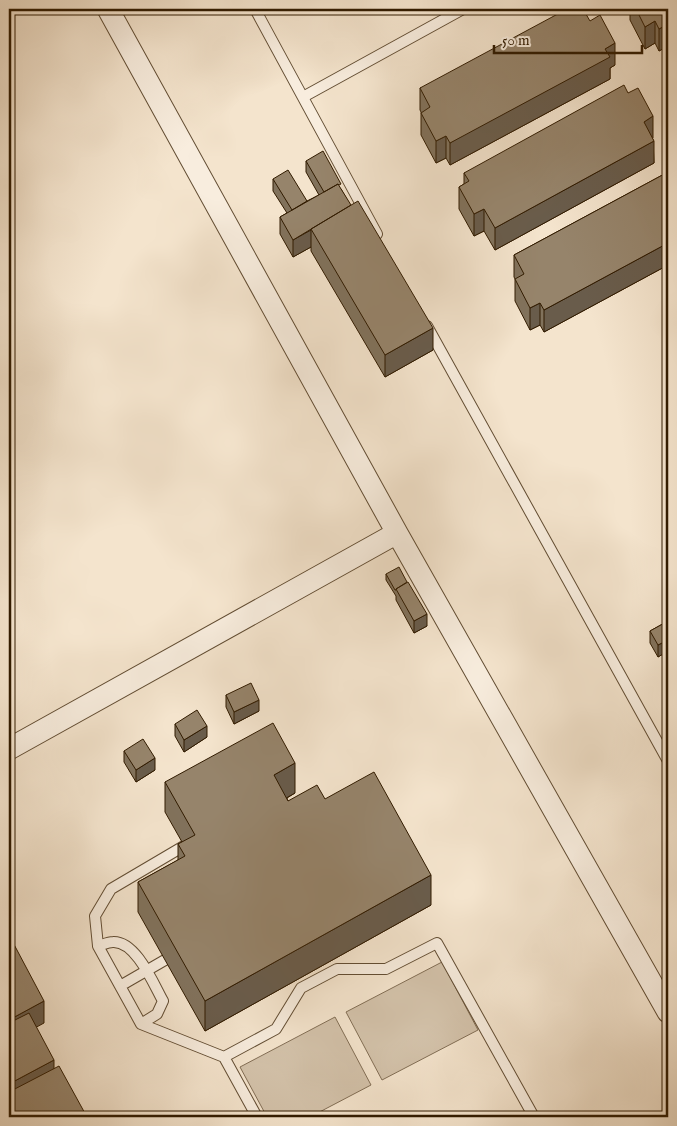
<svg xmlns="http://www.w3.org/2000/svg" width="677" height="1126" font-family="'IM FELL English',serif">
	<rect width="100%" height="100%" fill="#f4e4cd"/>
	<filter id="stains"><feTurbulence type="fractalNoise" baseFrequency=".004" numOctaves="4"/><feColorMatrix values="0 0 0 0 .2 0 0 0 0 .09 0 0 0 0 .02 0 0 0 .5 -.17"/></filter>
	<radialGradient id="worn" r=".72"><stop offset=".6" stop-color="#630" stop-opacity="0"/><stop offset="1" stop-color="#630" stop-opacity=".3"/></radialGradient>
	<path fill="#d3c2aa" stroke="#826e55" d="M442 962 478 1030 382 1080 346 1012Z
		M335 1017 371 1085 310 1117H267L240 1067Z"/>
	<g fill="none" stroke-linecap="round" stroke-linejoin="round">
		<defs>
			<path id="service" d="M255 9 377 234
				M303 97 463 9
				M427 326 668 761
				M184 846 111 889 95 916 98 946 141 1024 224 1057
				M98 946C102 945 108 942 113 942 136 941 153 983 163 1001L157 1014 141 1024
				M120 986 165 960
				M257 1117 224 1057 276 1029 301 988 337 969H386L437 943 534 1117"/>
			<path id="minor" d="M108 9 397 533 668 1012
				M9 749 397 533"/>
		</defs>
		<use href="#service" stroke="#624d33" stroke-width="12"/>
		<use href="#minor" stroke="#624d33" stroke-width="23"/>
		<use href="#service" stroke="#f8edde" stroke-width="10"/>
		<use href="#minor" stroke="#f8edde" stroke-width="21"/>
	</g>
	<path fill="#81725c" stroke="#311b00" d="M630 9H668V46L659 51 655 43 645 49 630 20Z
		M615 65 610 68V79L450 165 446 158 436 163 421 135V112L420 110V88Z
		M653 139 654 163 495 250 484 231 474 236 459 209V187L464 184V173Z
		M306 161 341 189 433 350 385 377 311 251V247L293 257 280 234V217L287 213 273 191V179L307 201 319 195 306 172Z
		M668 172V265L544 332 540 325 530 330 515 301V279L514 277V255Z
		M386 574 427 626 414 633 396 600V596L386 580Z
		M668 621V651L658 657 650 643V631Z
		M226 695 259 711 234 724 226 707Z
		M175 724 207 737 184 752 175 736Z
		M124 751 155 770 136 782 124 762Z
		M165 782 295 793 287 798 288 801 325 799 431 905 205 1031 138 912V882L178 860V844L182 842 165 812Z"/>
	<path fill="#695c4b" stroke="#311b00" d="M655 21V43L645 49V27Z
		M668 24V46L659 51V29Z
		M615 43V65L610 68V79L450 165V143Z
		M653 116V138L644 144V122Z
		M446 136V158L436 163V141Z
		M654 141V163L495 250V228Z
		M484 209V231L474 236V214Z
		M311 230V247L293 257V240Z
		M668 243V265L544 332V310Z
		M540 303V325L530 330V308Z
		M433 328V350L385 377V355Z
		M427 614V626L414 633V621Z
		M668 640V651L658 657V645Z
		M259 700V711L234 724V712Z
		M207 726V737L184 752V740Z
		M155 758V770L136 782V770Z
		M295 763V793L274 805V775Z
		M431 875V905L205 1031V1001Z
		M44 1001V1023L9 1042V1020Z
		M54 1060V1082L9 1106V1084Z"/>
	<path fill="#96846b" stroke="#311b00" d="M567 9H583L590 21 600 15 615 43 605 49 610 57 450 143 446 136 436 141 421 113 430 107 420 88Z
		M636 9H668V24L659 29 655 21 645 27Z
		M624 85 628 93 638 88 653 116 644 122 654 141 495 228 484 209 474 214 459 187 469 181 464 173Z
		M323 151 341 184 339 185 338 184 324 192 306 161Z
		M288 170 307 201 292 210 273 179Z
		M668 172V243L544 310 540 303 530 308 515 279 524 274 514 255Z
		M338 184 351 205 293 240 280 217Z
		M358 201 433 328 385 355 311 229Z
		M399 567 407 582 396 589V590H395L386 574Z
		M408 582 427 614 414 621 396 589Z
		M668 621V640L658 645 650 631Z
		M251 683 259 700 234 712 226 695Z
		M197 710 207 726 184 740 175 724Z
		M273 723 295 763 274 775 288 801 317 785 325 799 374 772 431 875 205 1001 138 882 185 856 178 844 195 835 165 782Z
		M143 739 155 758 136 770 124 751Z
		M9 935 44 1001 9 1020Z
		M29 1013 54 1060 9 1084V1023Z
		M59 1066 87 1117H9V1092Z"/>
	<rect width="677" height="1126" fill="none" stroke="#f4e4cd" stroke-width="30"/>
	<rect x="10" y="10" width="657" height="1106" fill="none" stroke="#311b00" stroke-width="2.5"/>
	<rect x="15" y="15" width="647" height="1096" fill="none" stroke="#311b00"/>
	<path d="M494 45v8h148v-8" fill="none" stroke="#311b00" stroke-width="2.5"/>
	<text x="502" y="45" font-size="15" fill="#311b00" stroke="#f8edde" stroke-width="4" paint-order="stroke">50 m</text>
	<rect width="100%" height="100%" filter="url(#stains)"/>
	<rect width="100%" height="100%" fill="url(#worn)"/>
</svg>
